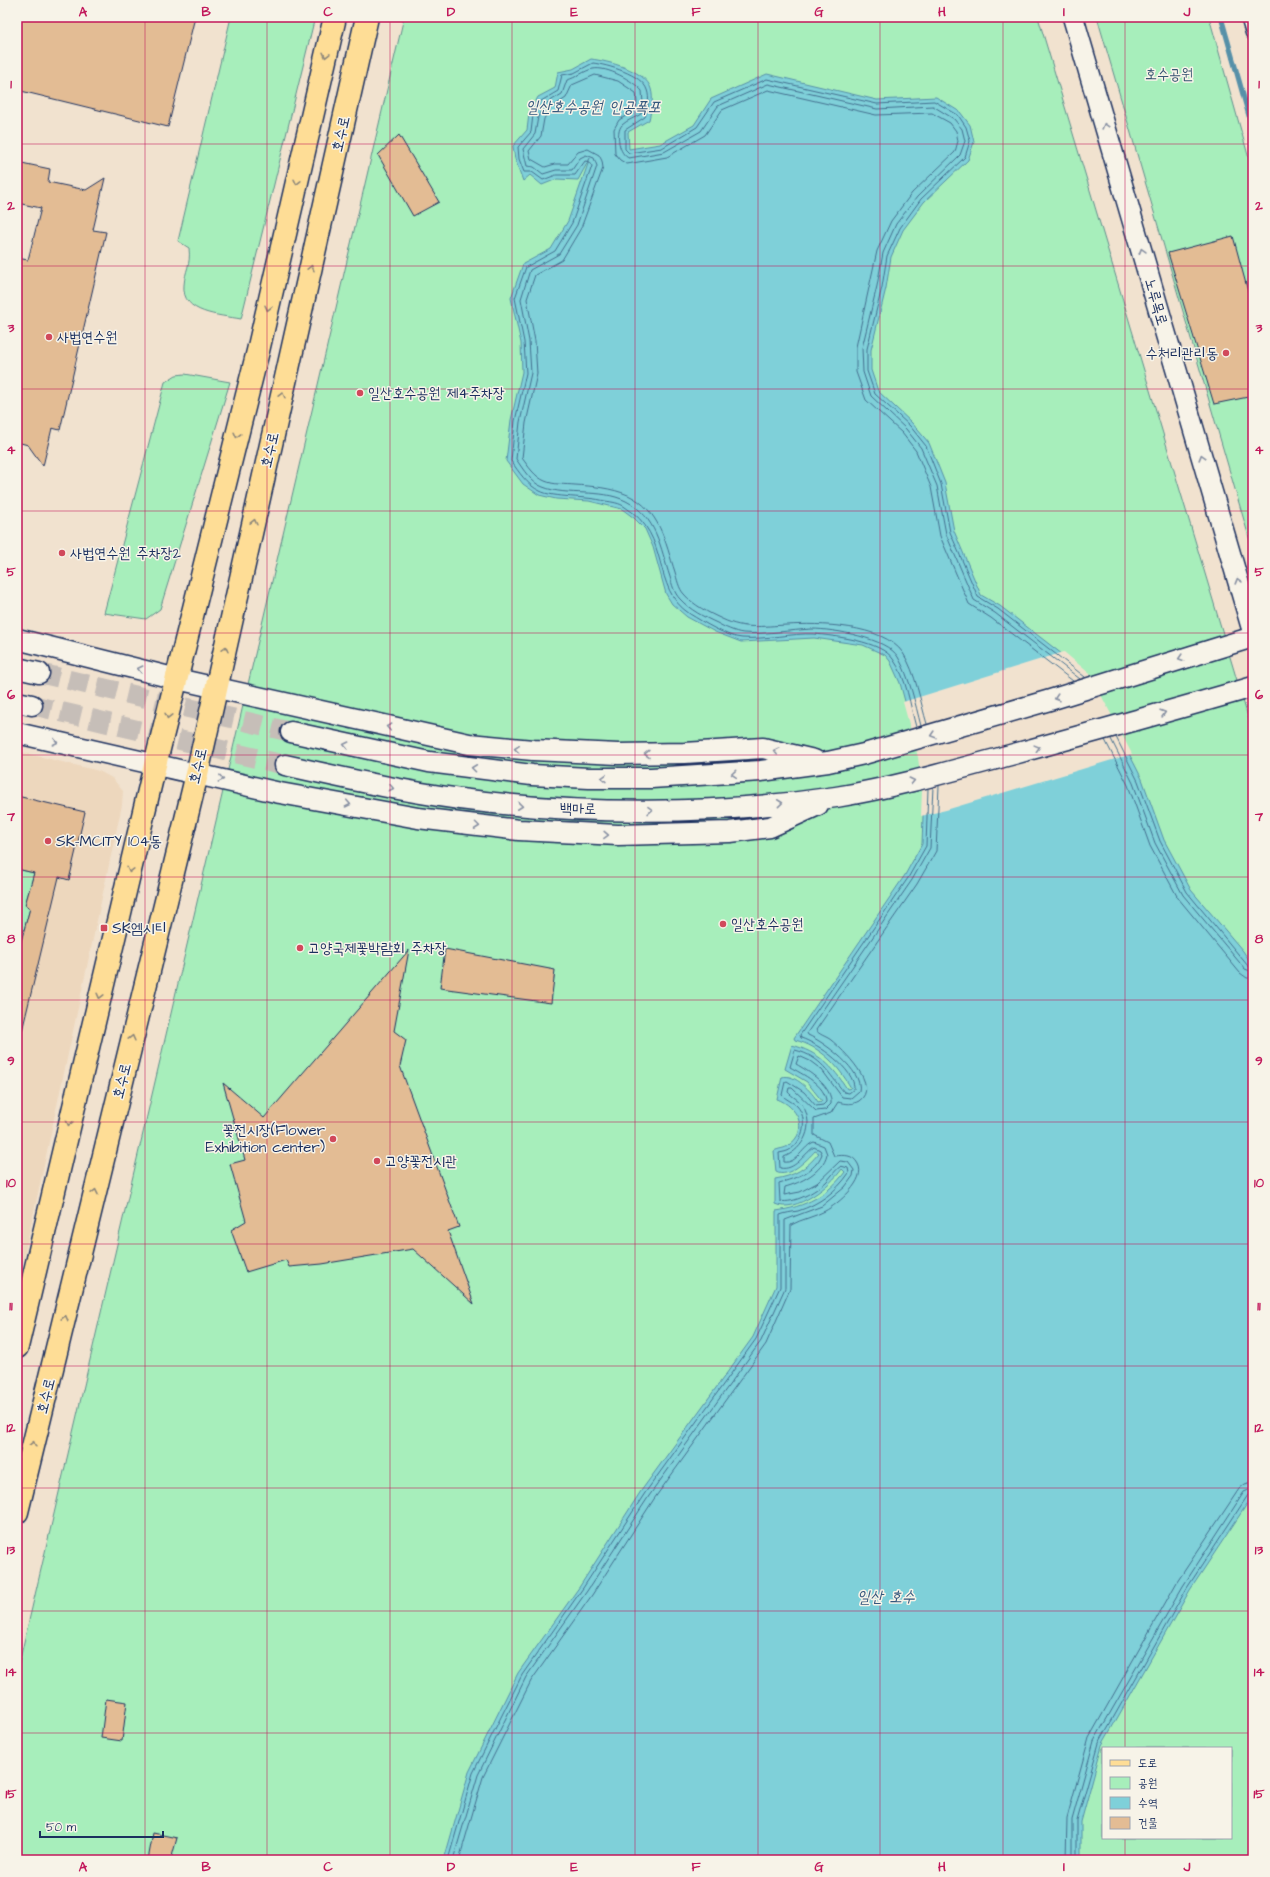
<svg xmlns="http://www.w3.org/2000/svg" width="1270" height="1877" font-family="'Architects Daughter','Poor Story',sans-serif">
	<rect width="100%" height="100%" fill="#f1e2cf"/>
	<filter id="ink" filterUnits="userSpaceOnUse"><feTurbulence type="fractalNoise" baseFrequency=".025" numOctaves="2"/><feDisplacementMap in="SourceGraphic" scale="8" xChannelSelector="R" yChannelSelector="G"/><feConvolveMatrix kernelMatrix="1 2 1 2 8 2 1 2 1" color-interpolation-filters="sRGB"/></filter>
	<g filter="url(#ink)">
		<path fill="#edd7bd" d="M17 751 99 771 112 778 123 791 122 805 17 1290Z"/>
		<path fill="#a7eebb" stroke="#618e8c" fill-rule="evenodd" d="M231 17H315L241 319C220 315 181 314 184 285 185 270 191 266 189 248L178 241Z
			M404 17H1038L1248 717 1253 728V1860H17V1672ZM1103 1748H1231V1838H1103Z
			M1097 17H1209L1253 173V551Z
			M185 374 230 382 160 609 146 619 104 613 165 382 176 375Z
			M17 869 34 873 25 905 30 908 17 956Z"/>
		<path fill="#7fd0d9" stroke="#5790a8" d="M591 59C607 61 646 70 651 89 654 99 651 110 649 120L628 132 629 149 660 144 694 125 711 99 767 74 877 100 936 97 960 112 970 125 974 142 968 160 924 202 903 230 891 257 886 288 871 350V370L878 391 912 423 929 443 945 483 954 531 981 595 1000 606 1089 675 1142 779 1164 840 1191 890 1243 951 1253 966V1495L1190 1590 1102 1745 1081 1822V1860H444L469 1772 518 1673 580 1586 641 1491 753 1337 776 1286V1211C805 1207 828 1195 845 1172L842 1169C831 1185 796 1214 775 1204V1179C794 1176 806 1169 819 1153L815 1151C807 1160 788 1179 776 1172L774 1151C779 1148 785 1149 789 1145 810 1130 797 1106 777 1099L782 1077C795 1073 812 1092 818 1102L822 1101 807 1082 785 1069 792 1045C818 1052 833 1066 847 1089L851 1088C838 1065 821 1047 795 1040L794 1038 905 875 922 844 924 790 920 756 900 683 890 661 885 655 863 645 814 638 741 642 715 632 687 617 672 604 666 594 653 547 645 529 634 518 622 509 589 501 556 499 539 495 523 484 506 461 511 420 522 372 521 343 511 298 523 264 551 249 568 221 590 158 578 180 557 179 542 185 530 175 523 181 515 159 513 146 527 130 529 114 538 97 555 88 558 72 573 69Z"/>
		<path fill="#f1e2cf" d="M1064 652 1090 674 1132 754 946 810 921 816 922 790 918 757 903 702Z"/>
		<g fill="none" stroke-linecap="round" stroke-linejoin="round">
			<path stroke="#436f8f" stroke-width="1" d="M927 724C920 701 916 673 903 653 883 624 818 623 787 625 762 626 745 630 722 619 709 613 693 605 684 594 679 589 677 579 675 572 665 542 660 510 628 495 612 488 592 486 575 485 565 484 554 485 545 481 535 477 528 466 522 458L526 423 537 374 535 341 527 299 535 275 562 260 581 228 603 168 602 161 599 155 588 149 578 152 568 164H555L545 167 531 159 529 151 541 136 544 119 549 109 566 98 572 85 595 75 618 81 636 93 637 102 636 110 619 120 614 129 615 154 620 160 627 164 667 157 705 135 722 110 768 90 876 115 932 113 950 123 956 131 958 141 955 152 912 193 891 221 877 251 856 347V372L866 400 902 433 916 451 931 487 940 536 969 604 991 618 1073 681
				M921 726C915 703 910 678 898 657 887 638 833 629 812 629 792 630 762 635 743 633 735 632 724 627 717 623 704 617 690 610 680 599 674 593 672 584 670 577 660 547 657 517 626 501 600 488 568 497 543 487 531 483 523 469 516 459L520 422 531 373 529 341 521 299 530 270 559 254 577 225 597 166 594 158 586 155 580 158 572 170H556L543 174 534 167 527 166 523 149 535 134 538 117 545 104 562 94 567 80C576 78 585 70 593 69 607 66 634 81 642 91L643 103 641 114C635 118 627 120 622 125 615 133 619 155 629 158L664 152 701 131 718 106 768 84 877 109 933 106 954 119 962 129 965 141 960 155 917 197 896 224 883 253 877 286 862 348 863 372 871 396 906 429 921 448 937 486 946 534 974 600 995 613 1080 679
				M916 727C910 706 907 678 893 659 881 641 835 636 814 634 791 633 766 640 742 638 727 637 703 622 690 614 650 588 672 536 625 507 620 503 612 502 605 501 587 496 553 498 540 491 527 485 519 472 511 461L515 421 526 373 524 342 515 298 526 267 555 251 572 223 592 166 590 162 585 161 575 175H556L543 180 532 172H524L519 159 518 147 531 132 533 115 541 101 558 91 562 75 574 73 593 63C607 65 642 74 647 90 650 98 648 109 645 117L625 130V149L629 153 662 148 697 127 714 102 767 79 877 104 934 101 958 115 966 127 970 141 965 157 921 199 900 228 887 256 882 287 867 349V371L875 394 910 426 926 446 941 484 950 532 978 597 998 609 1085 677
				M1116 737 1138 781 1160 841 1187 892 1248 966 1253 967
				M1111 739 1133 783 1155 843 1183 895 1245 969 1253 972
				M1105 740 1128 785 1150 846 1178 898 1240 973 1247 978H1253
				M448 1860 473 1773 522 1675 583 1588 645 1493 756 1339 780 1287V1215C785 1213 792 1212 798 1211 819 1204 836 1192 849 1173L848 1168 841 1166C835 1170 831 1177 826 1182 815 1192 794 1204 780 1201L779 1183C796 1178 815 1172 822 1154L820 1150 814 1147C803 1155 795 1171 780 1168L779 1153C783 1152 787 1152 791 1149 804 1140 808 1118 797 1106 793 1102 785 1099 782 1095L785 1082 787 1081 804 1092 816 1106 823 1105 826 1102C826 1085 802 1074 790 1067L795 1050C822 1057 828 1073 844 1092L849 1093 854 1089C856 1070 817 1043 801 1038L800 1035 908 878 926 846 928 789
				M453 1860 478 1775 526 1677 587 1591 649 1496 761 1341 785 1288V1220L822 1206 845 1187 853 1176 854 1170 848 1162 840 1161 817 1183 800 1192 784 1195 785 1187C800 1183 823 1172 827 1154L824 1146 814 1142C803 1146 797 1164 784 1162V1157C804 1149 815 1126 803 1106 800 1100 792 1097 788 1092L789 1088H792L816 1111 825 1110 831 1104C833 1086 808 1071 796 1064L799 1056 810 1061 822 1070 842 1097 851 1098 859 1091C864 1071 824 1042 808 1035L807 1033 912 880 930 848 933 787
				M459 1860 483 1777 531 1681 592 1595 654 1499 766 1344 790 1289 791 1225C802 1219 814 1217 825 1211 838 1204 867 1180 858 1164 853 1154 844 1155 834 1156L828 1142 814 1135V1119L831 1113 838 1102C845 1104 852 1105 859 1101 881 1086 843 1050 831 1040 826 1036 819 1035 816 1030L917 884 936 851 939 786
				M1066 1860 1067 1818 1089 1738 1177 1582 1239 1489 1245 1484 1253 1482
				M1072 1860V1820L1094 1741 1183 1586 1244 1492 1253 1488
				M1077 1860V1821L1099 1743 1187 1588 1248 1495 1253 1493"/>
			<path stroke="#5790a8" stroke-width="5" d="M1221 17 1253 130"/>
		</g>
		<path fill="#e3bc94" stroke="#1b2f5e" d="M17 17H195L168 127 17 90Z
			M399 135 439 202 413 216 378 155Z
			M17 162 50 169 48 182 86 190 105 178 93 230 106 232 60 430 52 428 43 466 28 445 17 442V258L28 260 41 208 17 203Z
			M1233 236 1253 310V396L1214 404 1168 253Z
			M17 796 85 812 69 880 59 877 22 1031H17V956L30 908 25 905 34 873 17 869Z
			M445 949 555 970 551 1003 440 988Z
			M409 950 394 1031 406 1040 400 1066 459 1227 448 1231 474 1304 413 1249 322 1264 289 1267 286 1260 246 1272 231 1230 246 1221 230 1164 245 1160 223 1083 264 1118Z
			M106 1699 127 1702 122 1741 101 1738Z
			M153 1833 177 1838 171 1860H148Z"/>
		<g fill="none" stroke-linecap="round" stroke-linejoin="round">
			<path stroke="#c6beb8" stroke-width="20" stroke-dasharray="20 10" stroke-linecap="butt" d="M39 673 291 732
				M32 705 285 765"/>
			<defs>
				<path id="street" d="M1248 17 1253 33"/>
				<path id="secondary" d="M1073 17 1253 632
					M17 639 177 679 469 744 533 750 618 754 685 753 763 748 814 760
					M17 668 39 673
					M17 702 32 705
					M291 732 429 762 532 775 589 778H651L761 771 828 762 864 754 1050 700 1253 637
					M17 733 280 793 418 818 519 830 618 835 730 832 770 827 818 805
					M285 765C343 778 401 791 460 799 581 815 716 815 836 797 897 787 955 770 1014 754 1094 732 1174 710 1253 687"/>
				<path id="primary" d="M17 1347 155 765 258 351 335 17
					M17 1512 197 774 367 17"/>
			</defs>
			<use href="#street" stroke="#1b2f5e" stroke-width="17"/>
			<use href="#secondary" stroke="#1b2f5e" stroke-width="23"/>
			<use href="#primary" stroke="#1b2f5e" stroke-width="25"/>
			<use href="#street" stroke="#f7f3e8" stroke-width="14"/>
			<use href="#secondary" stroke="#f7f3e8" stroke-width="20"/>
			<use href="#primary" stroke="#fedd96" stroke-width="22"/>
		</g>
		<defs><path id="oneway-chevron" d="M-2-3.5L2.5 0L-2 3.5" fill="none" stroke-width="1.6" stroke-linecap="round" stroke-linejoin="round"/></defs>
		<g stroke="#8c867a">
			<use href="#oneway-chevron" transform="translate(326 55) rotate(103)"/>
			<use href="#oneway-chevron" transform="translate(297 182) rotate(103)"/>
			<use href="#oneway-chevron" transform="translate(311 268) rotate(-77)"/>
			<use href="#oneway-chevron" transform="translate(268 308) rotate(103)"/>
			<use href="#oneway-chevron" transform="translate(282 395) rotate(-77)"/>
			<use href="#oneway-chevron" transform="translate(237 435) rotate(104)"/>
			<use href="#oneway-chevron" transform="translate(254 522) rotate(-77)"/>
			<use href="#oneway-chevron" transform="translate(225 649) rotate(-77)"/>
			<use href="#oneway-chevron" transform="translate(168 716) rotate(104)"/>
			<use href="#oneway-chevron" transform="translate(130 870) rotate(104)"/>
			<use href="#oneway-chevron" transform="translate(100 996) rotate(104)"/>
			<use href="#oneway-chevron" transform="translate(132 1038) rotate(-76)"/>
			<use href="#oneway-chevron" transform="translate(69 1123) rotate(104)"/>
			<use href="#oneway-chevron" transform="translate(95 1192) rotate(-78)"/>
			<use href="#oneway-chevron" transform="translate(65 1318) rotate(-76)"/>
			<use href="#oneway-chevron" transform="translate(33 1444) rotate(-76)"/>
		</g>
		<g stroke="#8991a3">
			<use href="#oneway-chevron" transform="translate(1105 126) rotate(-106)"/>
			<use href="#oneway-chevron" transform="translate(1142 251) rotate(-106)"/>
			<use href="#oneway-chevron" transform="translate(1202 457) rotate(-106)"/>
			<use href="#oneway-chevron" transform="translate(1238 581) rotate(-106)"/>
			<use href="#oneway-chevron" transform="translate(1181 658) rotate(163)"/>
			<use href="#oneway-chevron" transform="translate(140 669) rotate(-166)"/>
			<use href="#oneway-chevron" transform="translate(1057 698) rotate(162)"/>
			<use href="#oneway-chevron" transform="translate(1163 713) rotate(-16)"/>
			<use href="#oneway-chevron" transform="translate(389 727) rotate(-168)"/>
			<use href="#oneway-chevron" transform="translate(933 735) rotate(163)"/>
			<use href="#oneway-chevron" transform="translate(55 742) rotate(13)"/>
			<use href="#oneway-chevron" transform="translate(346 745) rotate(-168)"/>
			<use href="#oneway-chevron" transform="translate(1037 748) rotate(-15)"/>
			<use href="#oneway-chevron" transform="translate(517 749) rotate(-175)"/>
			<use href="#oneway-chevron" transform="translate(776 751) rotate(-168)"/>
			<use href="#oneway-chevron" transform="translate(647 754) rotate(179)"/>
			<use href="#oneway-chevron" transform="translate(474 768) rotate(-173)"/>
			<use href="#oneway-chevron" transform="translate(734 774) rotate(175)"/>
			<use href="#oneway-chevron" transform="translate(604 778) rotate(-179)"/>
			<use href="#oneway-chevron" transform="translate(221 779) rotate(13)"/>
			<use href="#oneway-chevron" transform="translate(912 781) rotate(-13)"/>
			<use href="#oneway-chevron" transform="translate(391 788) rotate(11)"/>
			<use href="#oneway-chevron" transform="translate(780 803) rotate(-6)"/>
			<use href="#oneway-chevron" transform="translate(348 804) rotate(12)"/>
			<use href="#oneway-chevron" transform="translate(520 806) rotate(6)"/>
			<use href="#oneway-chevron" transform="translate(650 810) rotate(-1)"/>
			<use href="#oneway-chevron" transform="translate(477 826) rotate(7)"/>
			<use href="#oneway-chevron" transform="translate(606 835) rotate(2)"/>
		</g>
	</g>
	<path fill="none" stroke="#c2185b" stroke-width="1" stroke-opacity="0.55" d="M145 17V1860M267 17V1860M390 17V1860M512 17V1860M635 17V1860M758 17V1860M880 17V1860M1003 17V1860M1125 17V1748M17 144H1253M17 266H1253M17 389H1253M17 511H1253M17 633H1253M17 755H1253M17 877H1253M17 1000H1253M17 1122H1253M17 1244H1253M17 1366H1253M17 1488H1253M17 1611H1253M17 1733H1253M1125 1838V1860"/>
	<g fill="#d1495b" stroke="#f7f3e8" stroke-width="1.5">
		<circle cx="49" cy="337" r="4"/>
		<circle cx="1226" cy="353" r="4"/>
		<circle cx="360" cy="393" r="4"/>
		<circle cx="62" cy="553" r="4"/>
		<circle cx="48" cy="841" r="4"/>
		<circle cx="723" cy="924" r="4"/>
		<rect x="100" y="924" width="8" height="8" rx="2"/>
		<circle cx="300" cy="948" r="4"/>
		<circle cx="333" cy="1139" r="4"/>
		<circle cx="377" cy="1161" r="4"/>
	</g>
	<g text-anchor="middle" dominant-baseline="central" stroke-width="3" stroke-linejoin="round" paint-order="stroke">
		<g font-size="15" fill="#375571" stroke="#f7f3e8">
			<text x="1169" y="74">호수공원</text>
		</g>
		<g font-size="15" fill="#1b2f5e" stroke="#f7f3e8">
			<text transform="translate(341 134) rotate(-77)">호수로</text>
			<text transform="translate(1156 302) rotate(74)">노루목로</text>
			<text transform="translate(270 450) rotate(-77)">호수로</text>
			<text transform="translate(198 766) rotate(-77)">호수로</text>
			<text transform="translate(578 809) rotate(1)">백마로</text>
			<text transform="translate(122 1081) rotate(-76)">호수로</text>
			<text transform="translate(46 1396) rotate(-76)">호수로</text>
		</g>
		<g font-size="15" fill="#1b2f5e" stroke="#f7f3e8" text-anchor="start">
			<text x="57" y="337">사법연수원</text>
			<text x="1218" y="353" text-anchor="end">수처리관리동</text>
			<text x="368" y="393">일산호수공원 제4주차장</text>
			<text x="70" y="553">사법연수원 주차장2</text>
			<text x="56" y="841">SK-MCITY 104동</text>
			<text x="731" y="924">일산호수공원</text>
			<text x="112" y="928">SK엠시티</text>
			<text x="308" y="948">고양국제꽃박람회 주차장</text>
			<text x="325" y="1130" text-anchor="end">꽃전시장(Flower<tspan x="325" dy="17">Exhibition center)</tspan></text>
			<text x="385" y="1161">고양꽃전시관</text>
		</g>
		<g font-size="16" font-style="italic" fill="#34577d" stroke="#f7f3e8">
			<text x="593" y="107">일산호수공원 인공폭포</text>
			<text x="886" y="1597">일산 호수</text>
		</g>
	</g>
	<rect width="1270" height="1877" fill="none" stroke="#f7f3e8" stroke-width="44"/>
	<rect x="1102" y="1747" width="130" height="92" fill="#f7f3e8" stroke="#9fa5b1"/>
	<rect x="1110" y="1760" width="20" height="6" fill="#fedd96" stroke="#9fa5b1"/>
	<text x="1138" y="1767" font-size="12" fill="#1b2f5e">도로</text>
	<rect x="1110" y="1777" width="20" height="12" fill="#a7eebb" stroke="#9fa5b1"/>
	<text x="1138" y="1787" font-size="12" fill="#1b2f5e">공원</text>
	<rect x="1110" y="1797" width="20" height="12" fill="#7fd0d9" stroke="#9fa5b1"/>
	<text x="1138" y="1807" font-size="12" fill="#1b2f5e">수역</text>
	<rect x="1110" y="1817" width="20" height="12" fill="#e3bc94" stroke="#9fa5b1"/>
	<text x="1138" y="1827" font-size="12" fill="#1b2f5e">건물</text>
	<path d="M40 1831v6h123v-6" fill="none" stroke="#1b2f5e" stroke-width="2"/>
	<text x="46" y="1831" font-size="12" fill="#1b2f5e" stroke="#f7f3e8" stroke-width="3" paint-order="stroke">50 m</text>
	<rect x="22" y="22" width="1226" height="1833" fill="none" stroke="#c2185b" stroke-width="1.5"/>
	<g font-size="13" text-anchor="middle" font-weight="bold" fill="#c2185b">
		<text x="83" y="16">A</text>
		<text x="206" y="16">B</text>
		<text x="328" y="16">C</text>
		<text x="451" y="16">D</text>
		<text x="574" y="16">E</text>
		<text x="696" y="16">F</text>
		<text x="819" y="16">G</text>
		<text x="942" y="16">H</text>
		<text x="1064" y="16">I</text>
		<text x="1187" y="16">J</text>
		<text x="11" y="88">1</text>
		<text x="1259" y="88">1</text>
		<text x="11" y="210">2</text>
		<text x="1259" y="210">2</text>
		<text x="11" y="332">3</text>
		<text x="1259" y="332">3</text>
		<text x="11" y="454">4</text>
		<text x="1259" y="454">4</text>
		<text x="11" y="576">5</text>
		<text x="1259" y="576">5</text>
		<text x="11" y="699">6</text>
		<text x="1259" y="699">6</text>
		<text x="11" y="821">7</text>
		<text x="1259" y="821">7</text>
		<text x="11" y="943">8</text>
		<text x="1259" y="943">8</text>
		<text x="11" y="1065">9</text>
		<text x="1259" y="1065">9</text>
		<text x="11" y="1187">10</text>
		<text x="1259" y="1187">10</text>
		<text x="11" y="1310">11</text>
		<text x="1259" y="1310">11</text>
		<text x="11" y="1432">12</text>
		<text x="1259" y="1432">12</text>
		<text x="11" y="1554">13</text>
		<text x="1259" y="1554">13</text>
		<text x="11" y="1676">14</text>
		<text x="1259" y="1676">14</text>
		<text x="11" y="1798">15</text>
		<text x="1259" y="1798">15</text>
		<text x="83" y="1871">A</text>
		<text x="206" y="1871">B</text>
		<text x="328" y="1871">C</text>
		<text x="451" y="1871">D</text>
		<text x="574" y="1871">E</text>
		<text x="696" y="1871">F</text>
		<text x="819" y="1871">G</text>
		<text x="942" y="1871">H</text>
		<text x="1064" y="1871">I</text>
		<text x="1187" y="1871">J</text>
	</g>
</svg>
